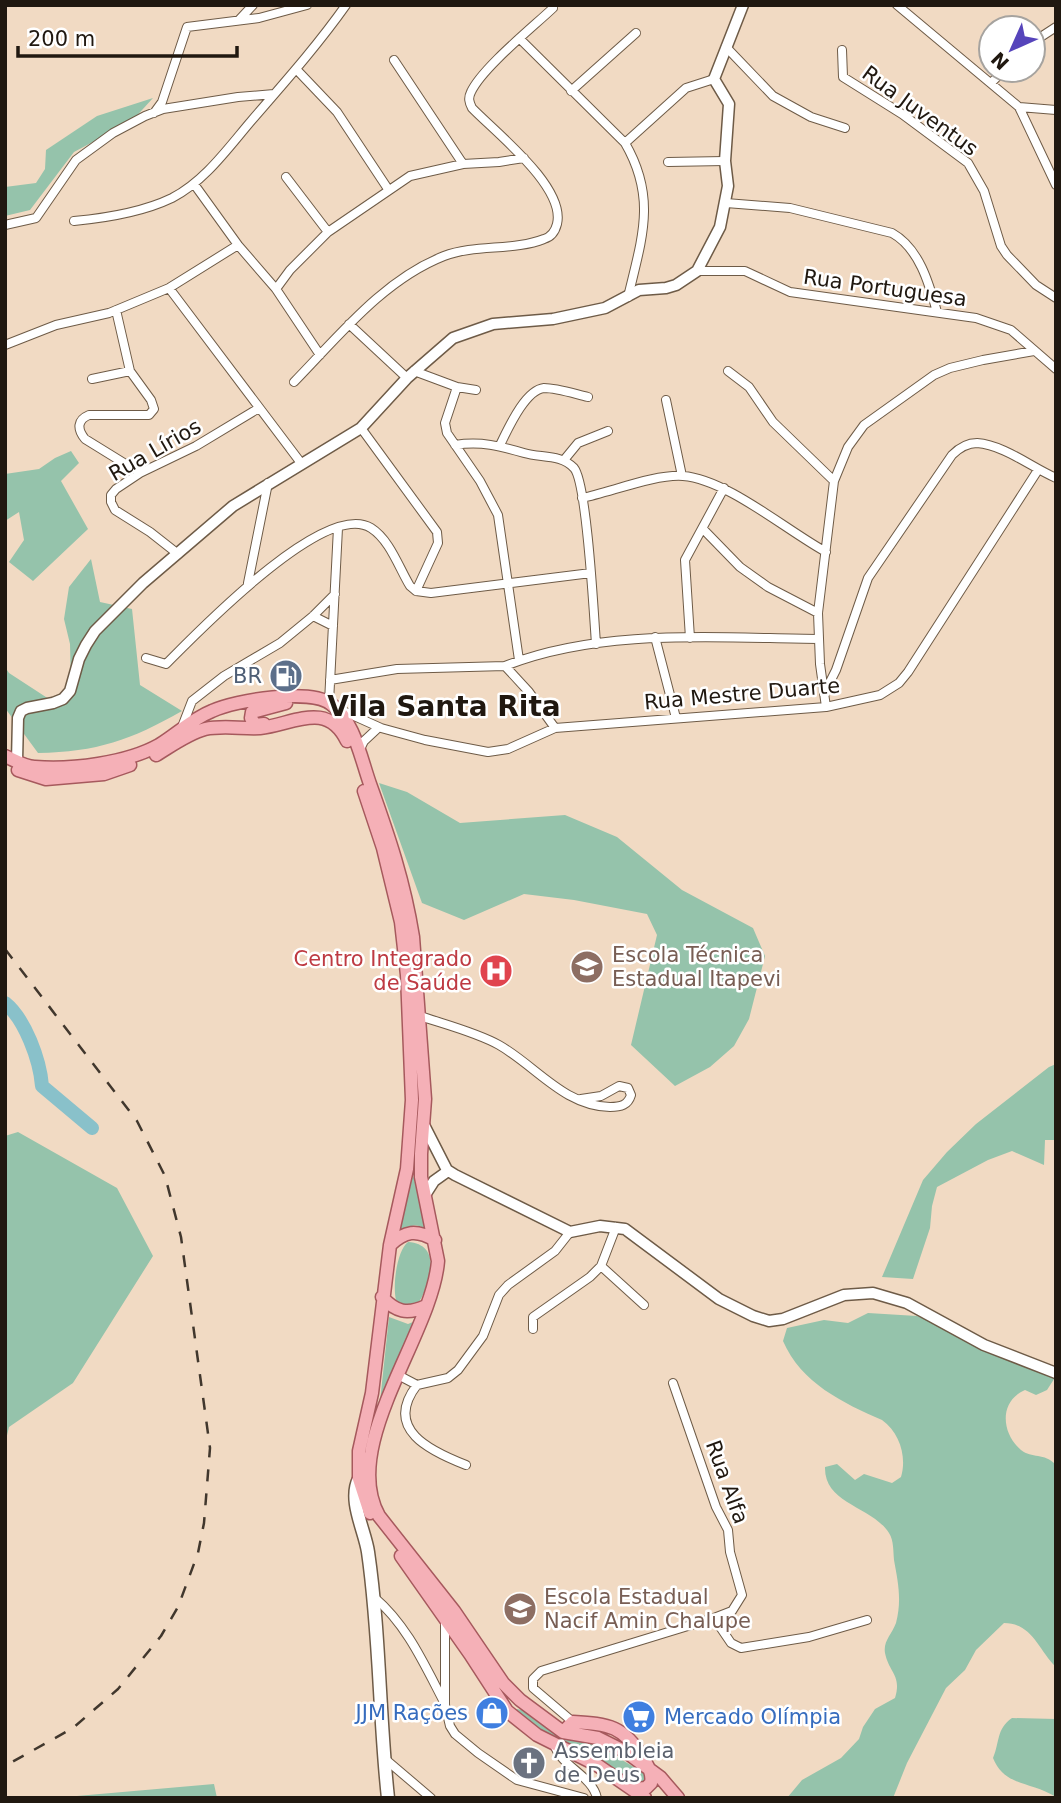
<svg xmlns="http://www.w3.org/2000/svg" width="1061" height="1803" font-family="'DejaVu Sans',sans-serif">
	<rect width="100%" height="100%" fill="#f1dac3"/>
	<path fill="#95c3ab" d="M153 98 132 121 74 152 30 210 5 216V187L36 183 45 169 46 150 97 116Z
		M71 451 79 463 61 481 88 529 33 581 9 562 24 540 19 512 5 521V474L39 469 55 458Z
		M91 559 100 602 132 609 140 685 182 711C131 740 97 752 38 753L5 708V667L9 673 52 701 71 685 70 644 64 619 69 587Z
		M379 783 407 792 460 823 565 815 617 837 682 890 753 928 765 956 749 1019 734 1046 710 1067 675 1086 631 1045 657 935 647 914 574 900 524 894 464 920 422 903Z
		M1056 1064V1140H1045L1044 1165 1012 1151 988 1160 937 1187 932 1206 930 1228 913 1279 882 1277 923 1180 947 1152 976 1124 1049 1067Z
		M18 1132 117 1188 153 1256 73 1383 9 1427 5 1444V1136Z
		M413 1174 426 1230C417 1222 410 1226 400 1231Z
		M408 1242C443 1244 431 1285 417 1305L398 1306C391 1293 396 1251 408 1242Z
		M868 1313 917 1316 1056 1376 1047 1390 1036 1395 1025 1390C999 1401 1001 1433 1021 1450 1032 1459 1044 1452 1056 1465V1667C1038 1649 1032 1623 1004 1623L976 1650 965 1670 946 1688 907 1763 893 1798H787L802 1780 841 1758 859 1739 863 1727 875 1709 895 1698C902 1675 889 1673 885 1653 883 1641 892 1634 896 1623 902 1600 898 1582 894 1560 893 1551 894 1541 889 1533 872 1506 824 1504 825 1467L837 1464 855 1480 864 1474 892 1483 901 1477C907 1457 900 1433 882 1420 843 1403 801 1383 783 1341L787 1328 824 1320 848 1323Z
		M389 1317 408 1324 413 1322 379 1411Z
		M517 1709 522 1710 553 1732 597 1745 644 1773 647 1775 646 1782 636 1784 575 1748 535 1731 514 1710Z
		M1012 1718 1056 1719V1797C1030 1781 1005 1787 993 1758 1000 1742 996 1729 1012 1718Z
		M214 1784 217 1798H54Z"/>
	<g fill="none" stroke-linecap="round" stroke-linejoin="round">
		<path stroke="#89c1ca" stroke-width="14" d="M5 1003C25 1019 40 1060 42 1086L92 1128"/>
		<defs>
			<path id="minor" d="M897 5 1019 107 1056 110
				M239 20 253 5
				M520 39 625 143C657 198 642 238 628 297
				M1033 42 1056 27
				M726 47 773 96 811 117 845 128
				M842 50 843 77 902 114 968 163 984 191 1001 246 1007 255 1036 285 1056 298
				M394 60 463 164
				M296 69 337 112 388 189
				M991 83 1004 70
				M571 91 636 33
				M1019 107 1056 185
				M154 113 162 102 187 27 259 18 307 5
				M625 143 686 88 714 79
				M668 162 725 161
				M286 177 328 232
				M194 184 238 245 276 289 320 355
				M726 203 790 208 892 233C919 248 929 283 937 312
				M74 221C106 218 143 212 172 198 205 181 228 148 252 120 284 83 317 46 346 5
				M5 225 36 218 76 160 113 133 145 116 163 109 238 97 274 94
				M697 271H745L790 292 976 318 1011 330 1056 369
				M169 288 301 463
				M276 289 290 270 328 232 410 176 463 164 499 162 524 158
				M116 310 130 371 151 400 154 409 149 415H89C77 420 77 429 85 439L140 473
				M349 324 407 378
				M5 345 56 325 109 313 169 288 238 245
				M414 371 457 387 476 390
				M728 371 749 387 773 422 834 481
				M92 379 130 371
				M294 382C339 336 383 280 444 256 475 244 514 251 544 239 551 237 555 232 557 224 566 187 495 132 472 108 469 102 468 98 471 92 482 68 533 27 553 8
				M457 387 445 423 447 433 480 481 498 515 519 660
				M666 400 682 476
				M361 428 437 532 438 543 416 591
				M455 445C481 441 500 446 524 453 541 458 561 454 574 468 587 483 594 617 596 644
				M500 445C508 429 525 390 544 388 557 388 575 394 588 397
				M564 460 578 443 608 431
				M582 498C611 492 655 474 683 476 726 479 786 530 826 552
				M703 529 740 567 768 587 818 613
				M178 554 150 532 115 510 111 502V495L116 489 140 473 196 446 259 408
				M248 583 268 483
				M313 616 333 626
				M655 637 676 718
				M690 638 685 560 724 488
				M146 658 166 664C197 633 325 499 371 528 390 540 399 568 410 586L416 591 431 593 591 573
				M505 666 529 692 555 728
				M330 680 397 669 505 666C601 628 716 638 818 639
				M824 694 836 670 868 578 952 455C959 448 967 443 977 443 1004 445 1031 467 1056 478
				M329 702 338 528
				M826 707 820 664 818 613 834 481 848 447 864 425 934 375 950 368 983 360 1034 351
				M341 710 381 728 425 740 488 752 508 749 555 728 826 707 880 695 899 683 908 672 1038 470
				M182 727 192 701 224 676 280 643 313 616 335 594
				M359 751 364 741 379 727
				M417 1015C443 1024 476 1032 499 1045 536 1066 564 1106 610 1107 621 1107 628 1105 631 1095L628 1088 619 1086 601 1096 581 1099
				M601 1266 644 1305
				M533 1329V1317L590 1277 601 1266 616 1227
				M398 1375 417 1385 448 1378 458 1370 483 1336 499 1295 508 1285 555 1251 570 1232
				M417 1385C383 1429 430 1451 466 1465
				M374 1597C407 1625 424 1664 444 1702
				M714 1618 731 1643 741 1648 809 1637 867 1620
				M445 1621V1705L450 1726 455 1734 478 1753 517 1780 584 1798
				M573 1722 533 1688V1679L541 1671 714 1618 732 1611 742 1595 730 1552 728 1530 716 1507 673 1383
				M554 1744C561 1767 592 1775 597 1798
				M384 1758 431 1798"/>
			<path id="tertiary" d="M17 761 18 718 21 711 27 708 53 703 63 699 70 691 79 659 86 645 95 631 143 583 233 506 361 428 407 378 453 338 493 324 553 319 605 308 639 290 666 288 676 285 697 271 720 227 728 186 725 161 729 104 714 79 743 5
				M424 1125 447 1170 455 1175 570 1232 600 1226 625 1229 719 1299 753 1316 769 1321 783 1319 844 1295 873 1293 907 1303 984 1345 1056 1373
				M425 1195 434 1181 448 1171"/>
			<path id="secondary" d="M359 1479C348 1500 365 1531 368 1552 380 1634 379 1716 388 1798"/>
			<path id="primary" d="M264 724 255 725 251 718 252 712 286 703
				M156 755C171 746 189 733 205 729 223 725 242 729 260 728 294 724 327 700 347 741
				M5 756C14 760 25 767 35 767 71 770 127 763 159 745 177 734 192 719 212 711 236 700 310 688 331 704 354 720 361 759 370 784 389 837 404 881 413 937L425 1099 421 1154V1177L438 1261C432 1335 339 1445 379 1516L454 1611 503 1683 520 1700 563 1732 598 1738 626 1752 660 1777 678 1798
				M18 770 46 779 104 774 130 765
				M364 791 383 848 401 922 407 975 412 1100 407 1169 390 1245 372 1393 359 1451V1479L370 1513
				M390 1245C405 1231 416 1229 435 1240
				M382 1297C396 1312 407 1315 426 1306
				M401 1556 470 1654 507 1711 537 1735 597 1765 645 1798
				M563 1732 573 1722C609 1724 624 1726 643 1758 648 1767 653 1773 651 1783L646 1788 633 1789"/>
		</defs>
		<use href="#minor" stroke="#6e5b47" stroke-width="10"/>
		<use href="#tertiary" stroke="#6e5b47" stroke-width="13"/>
		<use href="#secondary" stroke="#6e5b47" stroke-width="15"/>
		<use href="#primary" stroke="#a6595d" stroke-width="15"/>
		<use href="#minor" stroke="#fff" stroke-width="8"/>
		<use href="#tertiary" stroke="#fff" stroke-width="10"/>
		<use href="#secondary" stroke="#fff" stroke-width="12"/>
		<use href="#primary" stroke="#f5b0b7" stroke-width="12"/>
		<path stroke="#41372d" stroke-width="2.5" stroke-dasharray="12 12" stroke-linecap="butt" d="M5 949 137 1121 165 1176 181 1237 210 1448 204 1523 198 1553 178 1607 161 1636 118 1689 73 1728 5 1766"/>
	</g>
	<defs>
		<symbol id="fuel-disc" viewBox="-11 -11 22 22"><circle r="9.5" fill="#5c6f8a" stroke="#fff"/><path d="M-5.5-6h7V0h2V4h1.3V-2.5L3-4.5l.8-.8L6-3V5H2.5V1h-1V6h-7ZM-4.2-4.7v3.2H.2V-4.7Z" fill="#fff"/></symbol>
		<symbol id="university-disc" viewBox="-11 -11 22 22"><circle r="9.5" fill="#8d6e63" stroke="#fff"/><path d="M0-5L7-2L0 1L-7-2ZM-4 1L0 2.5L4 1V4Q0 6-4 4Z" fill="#fff"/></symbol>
		<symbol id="hospital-disc" viewBox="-11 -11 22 22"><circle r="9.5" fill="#e0444e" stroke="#fff"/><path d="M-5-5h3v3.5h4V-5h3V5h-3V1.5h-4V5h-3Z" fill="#fff"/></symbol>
		<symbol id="school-disc" viewBox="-11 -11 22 22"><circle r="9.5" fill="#8d6e63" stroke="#fff"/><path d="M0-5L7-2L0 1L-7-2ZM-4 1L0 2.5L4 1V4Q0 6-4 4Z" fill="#fff"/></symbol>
		<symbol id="shop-disc" viewBox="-11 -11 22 22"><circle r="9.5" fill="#3f7fe0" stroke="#fff"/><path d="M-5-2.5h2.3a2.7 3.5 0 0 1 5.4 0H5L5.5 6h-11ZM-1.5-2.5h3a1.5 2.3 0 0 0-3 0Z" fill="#fff"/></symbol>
		<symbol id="supermarket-disc" viewBox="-11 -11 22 22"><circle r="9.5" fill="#3f7fe0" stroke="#fff"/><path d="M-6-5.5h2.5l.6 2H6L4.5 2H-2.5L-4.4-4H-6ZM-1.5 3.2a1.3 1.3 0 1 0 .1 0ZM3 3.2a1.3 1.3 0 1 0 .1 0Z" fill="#fff"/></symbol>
		<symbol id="church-disc" viewBox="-11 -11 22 22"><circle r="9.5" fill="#6b7280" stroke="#fff"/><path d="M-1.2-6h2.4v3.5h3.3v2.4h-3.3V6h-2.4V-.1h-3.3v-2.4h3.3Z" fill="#fff"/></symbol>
	</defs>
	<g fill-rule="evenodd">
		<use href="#fuel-disc" x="267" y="657" width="38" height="38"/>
		<use href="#university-disc" x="568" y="948" width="38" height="38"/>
		<use href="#hospital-disc" x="477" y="952" width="38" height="38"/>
		<use href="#school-disc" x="501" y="1590" width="38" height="38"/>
		<use href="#shop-disc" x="473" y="1694" width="38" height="38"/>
		<use href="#supermarket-disc" x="620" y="1698" width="38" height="38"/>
		<use href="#church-disc" x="510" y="1744" width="38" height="38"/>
	</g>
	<g text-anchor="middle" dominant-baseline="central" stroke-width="5" stroke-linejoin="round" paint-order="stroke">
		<g font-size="21" fill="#201810" stroke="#fff">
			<text transform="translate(920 111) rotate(36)">Rua Juventus</text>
			<text transform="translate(885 288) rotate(8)">Rua Portuguesa</text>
			<text transform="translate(155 450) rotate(-30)">Rua Lírios</text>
			<text transform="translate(742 694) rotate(-5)">Rua Mestre Duarte</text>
			<text transform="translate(727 1482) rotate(70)">Rua Alfa</text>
		</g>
		<g font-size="21" fill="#4e5e75" stroke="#fff" text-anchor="end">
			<text x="262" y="676">BR</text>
		</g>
		<g font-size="21" fill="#785e54" stroke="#fff" text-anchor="start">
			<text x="612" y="955">Escola Técnica<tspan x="612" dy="24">Estadual Itapevi</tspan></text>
			<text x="544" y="1597">Escola Estadual<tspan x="544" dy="24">Nacif Amin Chalupe</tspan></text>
		</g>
		<g font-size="21" fill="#be3a42" stroke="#fff" text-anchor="end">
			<text x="472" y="959">Centro Integrado<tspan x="472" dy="24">de Saúde</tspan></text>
		</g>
		<g font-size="21" fill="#366cbe" stroke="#fff" text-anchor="end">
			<text x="468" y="1713">JJM Rações</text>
			<text x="664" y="1717" text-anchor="start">Mercado Olímpia</text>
		</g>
		<g font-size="21" fill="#5b616d" stroke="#fff" text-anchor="start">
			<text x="554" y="1751">Assembleia<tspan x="554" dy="24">de Deus</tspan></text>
		</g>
		<g font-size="28" font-weight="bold" fill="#201810" stroke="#fff">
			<text x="444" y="706">Vila Santa Rita</text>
		</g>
	</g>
	<rect width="1061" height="1803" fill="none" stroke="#201810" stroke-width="14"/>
	<g transform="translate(1012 49) rotate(225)"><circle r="33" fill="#ffffff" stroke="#a6a39f" stroke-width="2"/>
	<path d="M0-5L12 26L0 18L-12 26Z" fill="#5644bb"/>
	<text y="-10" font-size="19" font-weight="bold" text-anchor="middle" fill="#201810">N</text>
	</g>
	<path d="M18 46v10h219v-10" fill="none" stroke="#201810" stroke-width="3.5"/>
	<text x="28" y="46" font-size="21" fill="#201810" stroke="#ffffff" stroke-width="5" paint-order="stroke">200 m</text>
</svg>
